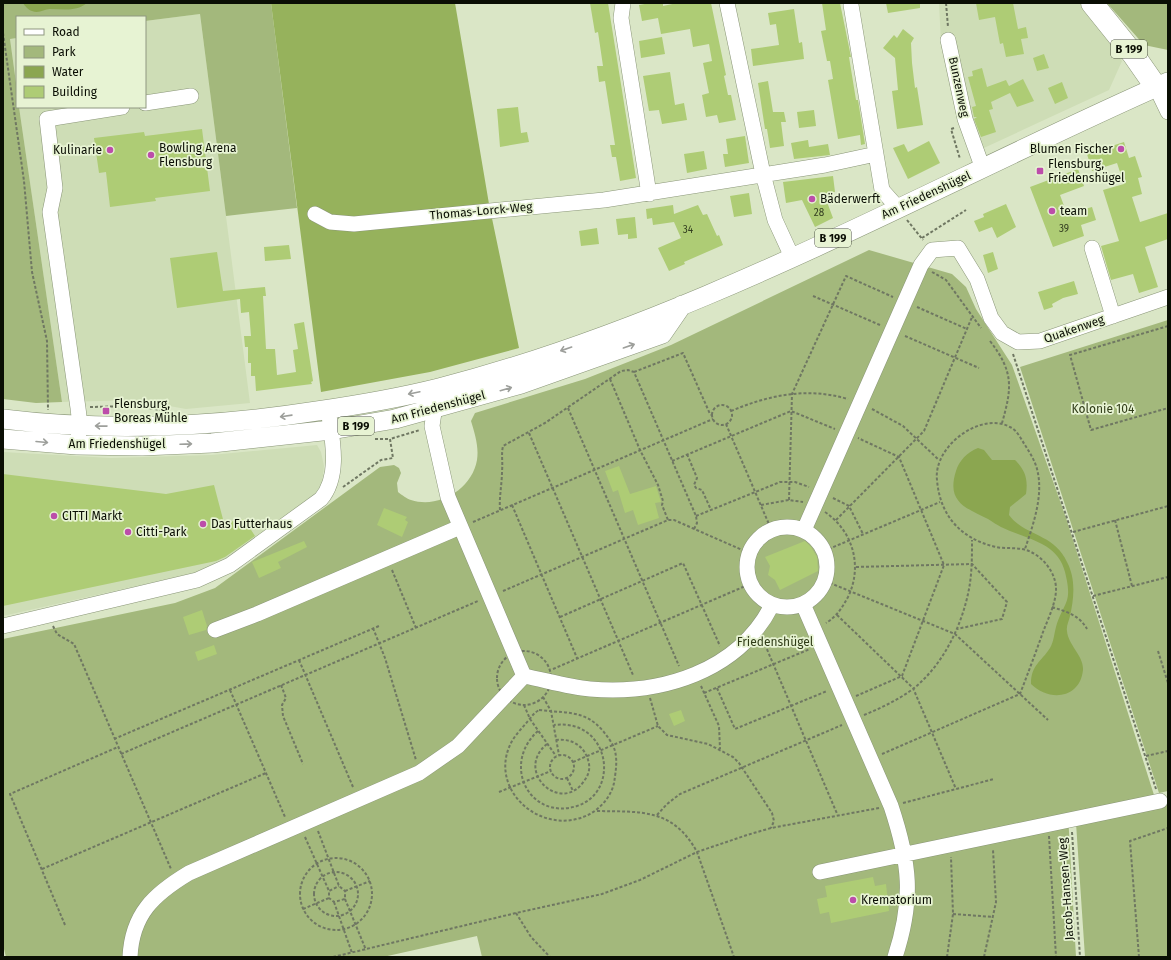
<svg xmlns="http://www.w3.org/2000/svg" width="1171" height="960" font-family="'Fira Sans',sans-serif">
	<rect width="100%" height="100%" fill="#dae6c6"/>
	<path fill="#ceddb6" d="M939 3H1082L1122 61 1109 90 973 153 941 43Z
		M200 14 250 403 186 409 136 400 62 402 19 107H145V21Z
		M17 38V90L10 39Z
		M317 445 321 452 324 466 322 483 312 499 235 555 194 573 3 616V452L111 458 211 455Z"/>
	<path fill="#a3b87c" d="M3 3H271L297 208 226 216 200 14 145 21V17H17V38L10 39 17 90V107H19L62 402 36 403 3 399Z
		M1107 3H1168V50L1144 45Z
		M869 250 952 274 966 287 976 309 1012 365 1066 518 1154 795 1068 814 1076 957H482L477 936 383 957H6L3 945V639L175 603 215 588 380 467 394 465 399 468 401 473 397 483 398 492C402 495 407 499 411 500 439 509 472 489 477 460 479 447 475 434 471 421L475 413 585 379 671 345Z
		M1168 320V791L1159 793 1020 367Z
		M1168 805V957H1085L1076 823Z"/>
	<path fill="#96b25c" d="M271 3H455L489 204 519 348 430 372 321 392Z"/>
	<path fill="#8ba650" d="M23 3H87C76 12 63 9 50 9 44 9 39 14 32 11 28 10 25 6 23 3Z
		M978 448 984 450 992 460H1015C1026 471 1028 480 1026 494L1010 507 1009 515C1024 536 1054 533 1067 562 1076 579 1074 598 1070 616 1069 621 1066 626 1067 631 1068 645 1084 656 1083 670 1080 699 1049 702 1031 684 1031 665 1041 662 1050 648 1054 641 1054 634 1056 627 1064 601 1073 604 1065 572 1058 542 1026 539 1001 527 997 525 993 522 988 519 966 508 946 502 956 471 959 461 967 452 978 448Z"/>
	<path fill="#aecc75" d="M590 3H608L636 178 620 181 616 157H612L610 145H615L605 81 599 82 597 66H603L598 32 595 33Z
		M650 3H663V6L677 3H711L726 75 724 76 728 95H731L736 120 719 123 717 115 706 117 702 95 709 93 703 63 712 61 709 44 693 47 690 29 661 34 658 18 642 21 639 5Z
		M822 3H840L851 57H849L856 100H858L865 144 861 145 860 135 838 139 828 80 833 79 830 61H827L821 31 826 30Z
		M886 3H920V8L888 13Z
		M976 3H1013L1018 29 1026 27 1028 38 1021 39 1024 54 1006 57 1003 43 1000 44 995 17 979 20Z
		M794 9 799 43 802 42 804 59 753 66 751 49 779 45 776 24 770 25 768 13Z
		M903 29 914 38 911 43 912 63 915 88 917 87 923 125 897 129 892 91 898 90 895 58 883 48 894 35 897 38Z
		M662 37 665 54 641 58 639 41Z
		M1044 54 1049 68 1037 71 1033 58Z
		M982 68 987 87 1006 80 1009 86 1023 79 1034 101 1017 107 1010 93 991 102 993 109 989 110 996 132 981 137 974 119 977 117H974L972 107 976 106 968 77 973 76 972 71Z
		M670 72 675 105 684 103 687 120 662 124 659 110 649 111 643 76Z
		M768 81 773 112H784L786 122H781L784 146 770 148 767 129H765L758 83Z
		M1062 82 1068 98 1055 104 1048 88Z
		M518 107 521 133 527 132 529 142 500 147 497 109Z
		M814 110 816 126 799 128 797 112Z
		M202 129 210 191 155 198 156 201 110 207 106 172 99 173 94 138 144 132 145 136Z
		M745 136 749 163 725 167 723 154H728L726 139Z
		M808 140 809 147 828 144 830 155 794 159 791 143Z
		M929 141 940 163 908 179 893 148 904 144 908 152Z
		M1124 142 1129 158 1135 156 1142 177 1138 178 1142 194 1132 197 1140 222 1168 213V239L1145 247 1158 287 1139 293 1133 274 1111 280 1101 246 1119 241 1103 190 1124 184 1117 163 1092 171 1087 154Z
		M704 151 707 169 687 173 684 154Z
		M1078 169 1084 186 1060 195 1067 214 1092 207 1096 220 1081 225 1084 236 1053 247 1030 187Z
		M833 176 835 192 824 194 833 218 815 227 802 200 786 203 783 182Z
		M749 193 752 214 734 217 730 196Z
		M1006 204 1016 227 997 238 992 227 979 232 974 221 984 217 983 214Z
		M673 205 674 214 698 205 703 215 707 214 717 236 719 235 723 245 684 262 685 264 669 271 658 248 681 238 674 222 653 225 652 218 647 219 646 209Z
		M635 217 637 238 628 239V234L618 235 616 219Z
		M597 228 599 244 581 246 579 231Z
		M289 245 291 259 265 261 264 247Z
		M217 252 223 291 265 287 266 296H263L266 349H275L277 375 296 372 293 350 298 349 294 324 304 322 313 381 311 382 312 384 256 391 255 376H251V363H248V347H245L244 336H251L249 312 241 313 240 299 177 308 170 258Z
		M993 252 998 269 988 273 983 255Z
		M1074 281 1078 294 1063 298 1052 304 1053 307 1044 310 1038 292Z
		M619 466 630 494 656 486 661 502 655 503 659 518 638 525 633 510 625 513 618 490 613 492 605 471Z
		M3 474 166 494 214 485 224 523 244 519 255 536 225 557 216 561 3 606Z
		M384 508 407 517 405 520 408 522 402 537 377 525Z
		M304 541 307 547 278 562 281 568 259 578 252 562Z
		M805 541 811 547 817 557 818 571 780 590 775 580 768 575 770 566 765 557Z
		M202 610 207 626 206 630 189 635 183 617Z
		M214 645 217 654 198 661 195 652Z
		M681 710 685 721 674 726 669 714Z
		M873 877 875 886 886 884 889 911 831 923 829 912 820 914 817 899 827 897 825 886Z"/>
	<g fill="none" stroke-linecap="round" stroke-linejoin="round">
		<defs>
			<path id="minor" d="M623 3 621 18 649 194
				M727 3 763 174 775 220 792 257
				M851 5 882 190 898 208
				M948 40 965 119 983 169
				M1156 87 1168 112
				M145 103 191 96
				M315 214 330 222 354 224 604 200 825 165 876 154
				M1092 248 1113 316
				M77 445 80 425 78 408 50 212 55 188 47 119 122 107
				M747 567a40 40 0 1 1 80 0a40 40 0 1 1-80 0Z
				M804 530 921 265 932 250 958 248 977 279 991 318 1002 333 1018 342 1040 341 1168 297
				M803 604 891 806C910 863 914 899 895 957
				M3 626 197 580 230 565 321 499C341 475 332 438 328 409
				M215 630 257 614 460 527
				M524 676C545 680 568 687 590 689 661 695 738 672 772 605
				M820 872 1160 801
				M130 957C132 914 154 894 189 873L419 773 458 746 524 676 448 497 432 426 436 399"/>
			<path id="major" d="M3 419C108 432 214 427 317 411 358 405 399 398 439 388 695 322 928 188 1168 82
				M3 439 77 445 142 446 212 443 331 430 395 419 521 384 662 334 682 305"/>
			<path id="highway" d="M1092 3 1133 54 1156 87"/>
		</defs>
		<use href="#minor" stroke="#8a9678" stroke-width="16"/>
		<use href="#major" stroke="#8a9678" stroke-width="20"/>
		<use href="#highway" stroke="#8a9678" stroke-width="23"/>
		<path stroke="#6f7762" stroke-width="2" stroke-dasharray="3 2" stroke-linecap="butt" d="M946 3 948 27
			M3 33 24 181 32 272 47 341 48 410
			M954 128 951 129 960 159
			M907 220 923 240
			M922 238 966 210
			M932 272 946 280 981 328
			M813 296 880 325
			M917 307 967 329
			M1168 326 1070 355 1091 430 1168 408
			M905 336 979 368
			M990 341C1014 372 1012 388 1002 423
			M1013 354 1156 789
			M634 372 683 353 710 414 712 415
			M610 379 640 450 658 485 663 501 662 505 668 520
			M712 415a10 10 0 1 1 20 0a10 10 0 1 1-20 0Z
			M90 407 136 406 160 410
			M568 408 679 666
			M872 409 903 426 939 460
			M731 411C769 395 807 387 848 399
			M726 424 771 529
			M529 433 633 675
			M375 439H390
			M687 454 697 478 694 485 696 488 702 490 711 510
			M672 461 791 411 835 429
			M343 487 381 460 393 458 390 439 420 430
			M833 498 849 506 863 534
			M789 500 792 394 846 276 893 297
			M512 505 577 658
			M761 505 789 500 803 502
			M500 510C499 497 502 484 502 471 503 462 501 455 503 446L545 423 621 371 628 370 634 372 696 516 697 523 694 529
			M825 512C853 531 863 566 848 597 842 608 837 616 826 623
			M696 516 780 482H795L809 487
			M836 520 924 431 972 317
			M1115 520 1132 586
			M473 522 713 419
			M1073 532 1168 506
			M824 551 940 502
			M856 567 972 564 1007 602 1002 619 957 629
			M392 570 416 628
			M825 581 955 634 1048 720
			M503 591 668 520H674L749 553
			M1093 596 1168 577
			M1052 607C1067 612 1079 615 1087 629
			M837 615 913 688 956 789
			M560 617 683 563 720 646
			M53 626 57 634 74 644 171 869
			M373 628 385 658 416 760
			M763 640 838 816
			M1158 651 1168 683
			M497 678a27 27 0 1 1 54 0a27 27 0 1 1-54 0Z
			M299 660 353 787
			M553 669 750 584
			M281 685 286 698 282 705 283 716 303 764
			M701 686 719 726 720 749
			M717 688 735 729 827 691
			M230 690 285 817
			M704 693 810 649
			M856 696 902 676 944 565 899 457 858 438
			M543 697 551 711 559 755
			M650 698 658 726 667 735 708 744 733 757 739 763 772 813 774 821 771 828
			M524 705 530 719 556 756
			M539 710C573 714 590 709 611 742 619 754 616 770 614 783 611 797 600 809 588 815 542 837 489 791 510 745 514 736 522 728 528 721 532 716 534 713 539 710Z
			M864 715C881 708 898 700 913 689 943 665 962 626 969 589 972 573 972 556 972 540
			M538 731C501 764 529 821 577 806 621 792 610 718 554 725
			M114 739 379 626
			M547 744C513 772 562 815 584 781 588 776 590 770 589 764 586 747 573 738 556 740
			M121 754 478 601
			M882 754 1020 694C1028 673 1036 652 1043 632 1048 619 1055 605 1056 591 1057 573 1042 555 1026 550 1016 547 1005 549 996 547 961 539 940 516 937 480 933 447 980 411 1010 427 1017 430 1021 439 1025 445 1030 453 1035 461 1037 469 1044 495 1033 525 1025 549
			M550 767a12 12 0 1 1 24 0a12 12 0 1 1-24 0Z
			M1146 756 1168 751
			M573 762 658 726
			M567 778 573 791
			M499 792 551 771
			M903 803 994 779
			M597 811C641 812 673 808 697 852L734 957
			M657 815 667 804 680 794 842 725
			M318 831 339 886 345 891V899L334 902 329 898V891L339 886
			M1072 832 1080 957
			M1049 836 1056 957
			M305 837 329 891
			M300 894a36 36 0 1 1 72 0a36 36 0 1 1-72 0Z
			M42 869 266 773
			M314 894a22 22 0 1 1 44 0a22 22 0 1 1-44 0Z
			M345 891 370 881
			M345 899 366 950
			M334 902 352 953
			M303 909 329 898
			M516 913 531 937 550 957
			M953 914 993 917
			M65 925 10 794 118 747
			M333 957 516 913 602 894 640 880 697 852 747 835 771 828 879 808
			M947 957 953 914 951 857
			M984 957 996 902 993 850
			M1139 957 1130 841 1168 828"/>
		<use href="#minor" stroke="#fff" stroke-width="15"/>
		<use href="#major" stroke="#fff" stroke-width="19"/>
		<use href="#highway" stroke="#fff" stroke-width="22"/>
	</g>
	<defs><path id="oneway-shaft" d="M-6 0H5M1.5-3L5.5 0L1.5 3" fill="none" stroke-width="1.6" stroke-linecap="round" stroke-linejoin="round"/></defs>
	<g stroke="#9d9f9b">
		<use href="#oneway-shaft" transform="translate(629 346) rotate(-19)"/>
		<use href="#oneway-shaft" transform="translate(566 349) rotate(161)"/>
		<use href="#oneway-shaft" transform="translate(506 389) rotate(-16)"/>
		<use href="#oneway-shaft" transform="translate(414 393) rotate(168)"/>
		<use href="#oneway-shaft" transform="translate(286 416) rotate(172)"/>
		<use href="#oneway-shaft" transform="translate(101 426) rotate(-179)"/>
		<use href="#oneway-shaft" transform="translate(42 442) rotate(5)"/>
		<use href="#oneway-shaft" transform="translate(186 444) rotate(-2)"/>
	</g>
	<g fill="#bc4daa" stroke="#e7f3d3" stroke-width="1.5">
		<circle cx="1121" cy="149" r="4"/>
		<circle cx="110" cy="150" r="4"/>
		<circle cx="151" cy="155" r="4"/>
		<rect x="1036" y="167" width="8" height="8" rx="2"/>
		<circle cx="812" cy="199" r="4"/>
		<circle cx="1052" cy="211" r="4"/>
		<rect x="102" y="407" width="8" height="8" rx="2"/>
		<circle cx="54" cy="516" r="4"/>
		<circle cx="203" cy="524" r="4"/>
		<circle cx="128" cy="532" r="4"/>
		<circle cx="853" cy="900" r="4"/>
	</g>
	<g text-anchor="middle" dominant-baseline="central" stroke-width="3.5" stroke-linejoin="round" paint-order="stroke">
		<g font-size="10" fill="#333e20">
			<text x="819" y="213">28</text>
			<text x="1064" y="229">39</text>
			<text x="688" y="230">34</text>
		</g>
		<g fill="#e7f3d3" stroke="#4c5342" stroke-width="1">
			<rect x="1111" y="40" width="36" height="18" rx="3"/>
			<rect x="815" y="229" width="36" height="18" rx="3"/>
			<rect x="338" y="417" width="36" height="18" rx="3"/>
		</g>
		<g font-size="11" font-weight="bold" fill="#0a0e04">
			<text x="1129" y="49">B 199</text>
			<text x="833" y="238">B 199</text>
			<text x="356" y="426">B 199</text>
		</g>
		<g font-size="12" fill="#0a0e04" stroke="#e7f3d3">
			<text transform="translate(959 87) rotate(78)">Bunzenweg</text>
			<text transform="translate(926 195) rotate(-25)">Am Friedenshügel</text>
			<text transform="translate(481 211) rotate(-5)">Thomas-Lorck-Weg</text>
			<text transform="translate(1074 329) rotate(-19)">Quakenweg</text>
			<text transform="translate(438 407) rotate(-15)">Am Friedenshügel</text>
			<text x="117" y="444">Am Friedenshügel</text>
			<text transform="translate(1066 889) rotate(-94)">Jacob-Hansen-Weg</text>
		</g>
		<g font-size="12" fill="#0a0e04" stroke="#e7f3d3" text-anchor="start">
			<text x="159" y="148">Bowling Arena<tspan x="159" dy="14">Flensburg</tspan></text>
			<text x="1113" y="149" text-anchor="end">Blumen Fischer</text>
			<text x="102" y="150" text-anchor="end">Kulinarie</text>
			<text x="1048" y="164">Flensburg,<tspan x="1048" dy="14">Friedenshügel</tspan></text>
			<text x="820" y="199">Bäderwerft</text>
			<text x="1060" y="211">team</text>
			<text x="114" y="404">Flensburg,<tspan x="114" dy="14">Boreas Mühle</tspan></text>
			<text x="62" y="516">CITTI Markt</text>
			<text x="211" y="524">Das Futterhaus</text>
			<text x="136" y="532">Citti-Park</text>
			<text x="861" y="900">Krematorium</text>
		</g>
		<g font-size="12" fill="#303c18" stroke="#e7f3d3">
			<text x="1103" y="409">Kolonie 104</text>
			<text x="775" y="642">Friedenshügel</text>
		</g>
	</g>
	<rect width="1171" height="960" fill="none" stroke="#0a0e04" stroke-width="8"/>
	<rect x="16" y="16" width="130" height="92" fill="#e7f3d3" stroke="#8f9780"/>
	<rect x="24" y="29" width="20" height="6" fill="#ffffff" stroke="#8f9780"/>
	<text x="52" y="36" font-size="12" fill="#0a0e04">Road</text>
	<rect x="24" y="46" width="20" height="12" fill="#a3b87c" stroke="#8f9780"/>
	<text x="52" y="56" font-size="12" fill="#0a0e04">Park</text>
	<rect x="24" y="66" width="20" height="12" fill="#8ba650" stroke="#8f9780"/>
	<text x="52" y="76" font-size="12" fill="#0a0e04">Water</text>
	<rect x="24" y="86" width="20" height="12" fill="#aecc75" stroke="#8f9780"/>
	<text x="52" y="96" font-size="12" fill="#0a0e04">Building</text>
</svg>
